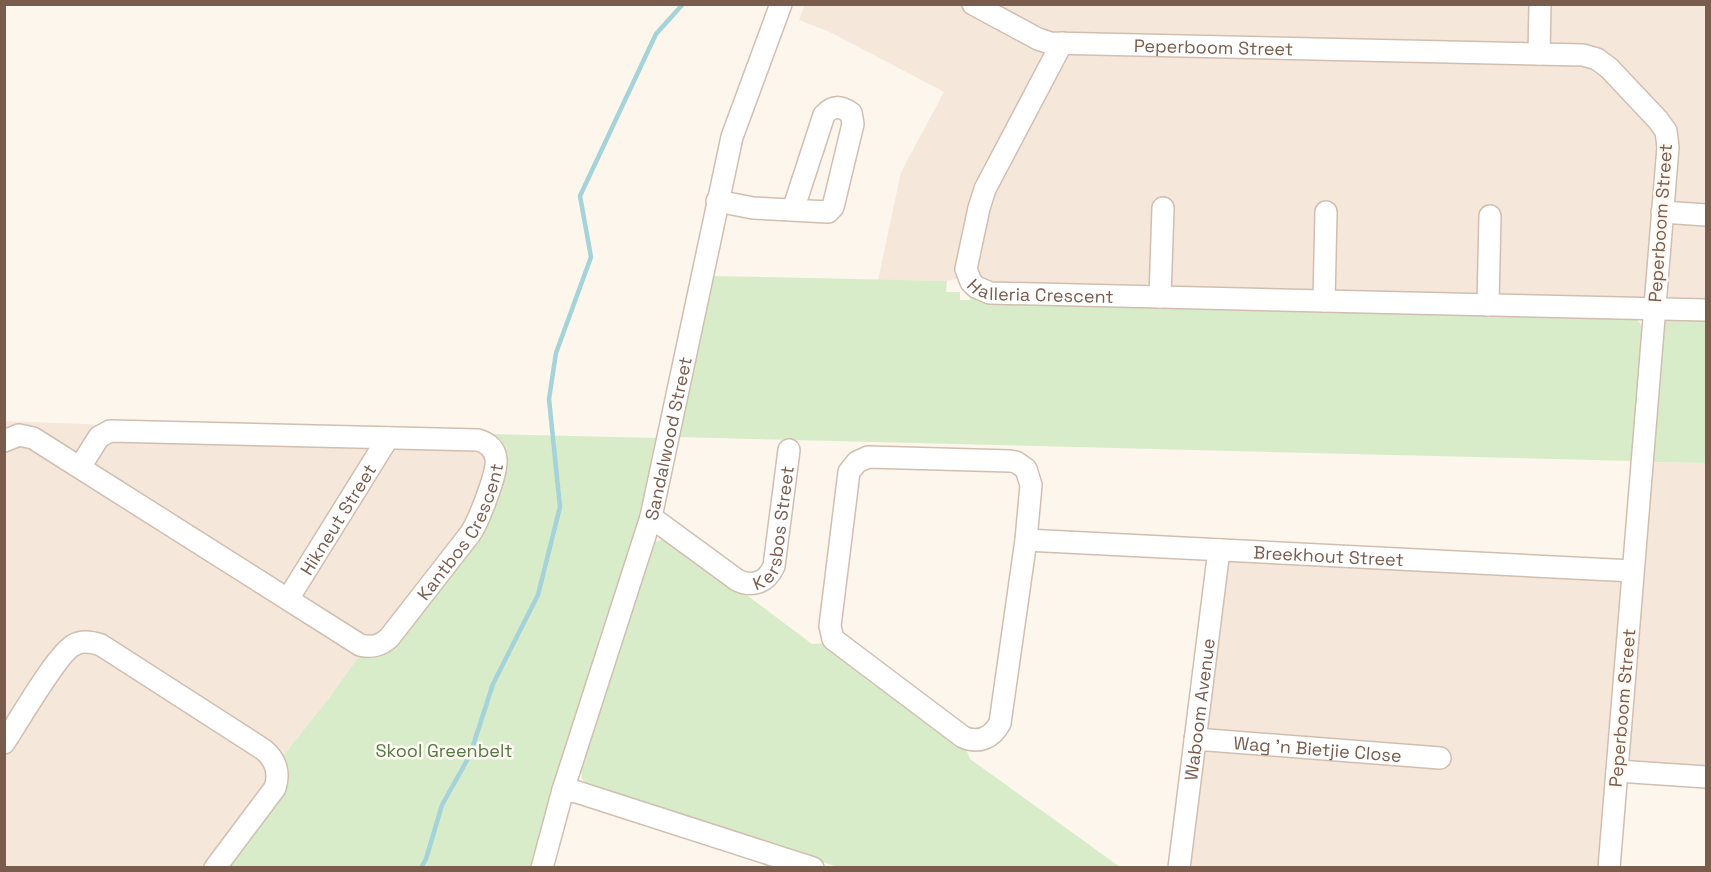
<svg xmlns="http://www.w3.org/2000/svg" width="1711" height="872" font-family="'Space Grotesk',sans-serif">
	<rect width="100%" height="100%" fill="#fdf6ec"/>
	<path fill="#f5e8da" d="M805 4 1706 5V300L990 292 969 276 947 281 878 280 901 172 944 92 832 33 799 20Z
		M5 421 478 439 488 443 479 524 361 653 329 698 277 764 278 767 217 867 5 868Z
		M1641 462 1706 463V778L1616 772 1608 867 1178 868 1218 550 1632 571Z"/>
	<path fill="#d8ecc9" d="M711 276 947 281 946 292H960V300H970V292L1633 317 1640 323 1643 332 1633 461 676 437Z
		M1706 315V463L1651 462 1662 318Z
		M491 434 658 438 636 531 540 835 533 867 227 868 284 793 288 776 283 756 329 698 361 653H375L504 469 505 450Z
		M666 538 675 541 812 644 827 643 964 744 970 759 1120 867H838L589 787 582 779 581 768 653 543Z"/>
	<g fill="none" stroke-linecap="round" stroke-linejoin="round">
		<path stroke="#a5d3da" stroke-width="4.5" d="M421 868 426 859 442 805 470 755 493 684 538 595 560 507 549 399 556 353 591 257 580 196 656 34 683 4"/>
		<defs>
			<g id="minor">
				<path id="s1" d="M973 4 1038 39 1050 43 1583 55 1597 59 1609 68 1658 120 1666 131 1668 147 1609 868"/>
				<path id="s2" d="M1062 43 985 189 979 208 966 269 971 282 976 287 990 293 1706 310"/>
				<path d="M1539 54 1540 4"/>
				<path d="M717 201 753 208 828 212 833 207 853 124 851 113C840 106 833 105 824 115L793 210"/>
				<path d="M1662 212 1706 215"/>
				<path d="M1160 297 1163 208"/>
				<path d="M1324 301 1326 212"/>
				<path d="M1488 305 1490 216"/>
				<path id="s3" d="M4 441 19 435 33 438 360 645C372 648 380 646 389 638L470 534C478 523 498 472 496 459 495 449 488 443 478 440L110 431 99 437 80 467"/>
				<path d="M868 457 1010 461 1016 462 1026 469 1031 485 1026 540 1000 723C992 738 979 744 963 737L833 639 830 626 849 472 857 462Z"/>
				<path id="s4" d="M651 517 737 580C753 588 767 582 774 566L789 450"/>
				<path id="s5" d="M1026 540 1633 571"/>
				<path id="s6" d="M288 599 388 438"/>
				<path id="s7" d="M1195 739 1440 758"/>
				<path d="M4 743C17 724 58 652 74 645 82 640 92 642 101 645L264 750C276 760 280 773 275 788L215 868"/>
				<path d="M1617 771 1706 777"/>
				<path d="M563 790 577 792 813 868"/>
				<path id="s8" d="M542 868 563 790 651 517 732 137 781 4"/>
				<path id="s9" d="M1179 868 1219 550"/>
			</g>
		</defs>
		<use href="#minor" stroke="#d1beb0" stroke-width="24"/>
		<use href="#minor" stroke="#fff" stroke-width="21"/>
	</g>
	<g text-anchor="middle" dominant-baseline="central" stroke-width="5" stroke-linejoin="round" paint-order="stroke">
		<g font-size="18" fill="#7a5c4d" stroke="#fffaf3">
			<text stroke="none"><textPath href="#s1" startOffset="250">Peperboom Street</textPath></text>
			<text transform="translate(1660 223) rotate(-86)">Peperboom Street</text>
			<text stroke="none"><textPath href="#s2" startOffset="334">Halleria Crescent</textPath></text>
			<text stroke="none"><textPath href="#s8" startOffset="448">Sandalwood Street</textPath></text>
			<text stroke="none"><textPath href="#s6" startOffset="94">Hikneut Street</textPath></text>
			<text stroke="none"><textPath href="#s4" startOffset="188">Kersbos Street</textPath></text>
			<text stroke="none"><textPath href="#s3" startOffset="578">Kantbos Crescent</textPath></text>
			<text stroke="none"><textPath href="#s5" startOffset="303">Breekhout Street</textPath></text>
			<text transform="translate(1622 708) rotate(-85)">Peperboom Street</text>
			<text stroke="none"><textPath href="#s9" startOffset="160">Waboom Avenue</textPath></text>
			<text stroke="none"><textPath href="#s7" startOffset="123">Wag 'n Bietjie Close</textPath></text>
		</g>
		<g font-size="18" fill="#537a41" stroke="#fffaf3">
			<text x="444" y="750">Skool Greenbelt</text>
		</g>
	</g>
	<rect width="1711" height="872" fill="none" stroke="#7a5c4d" stroke-width="12"/>
</svg>
